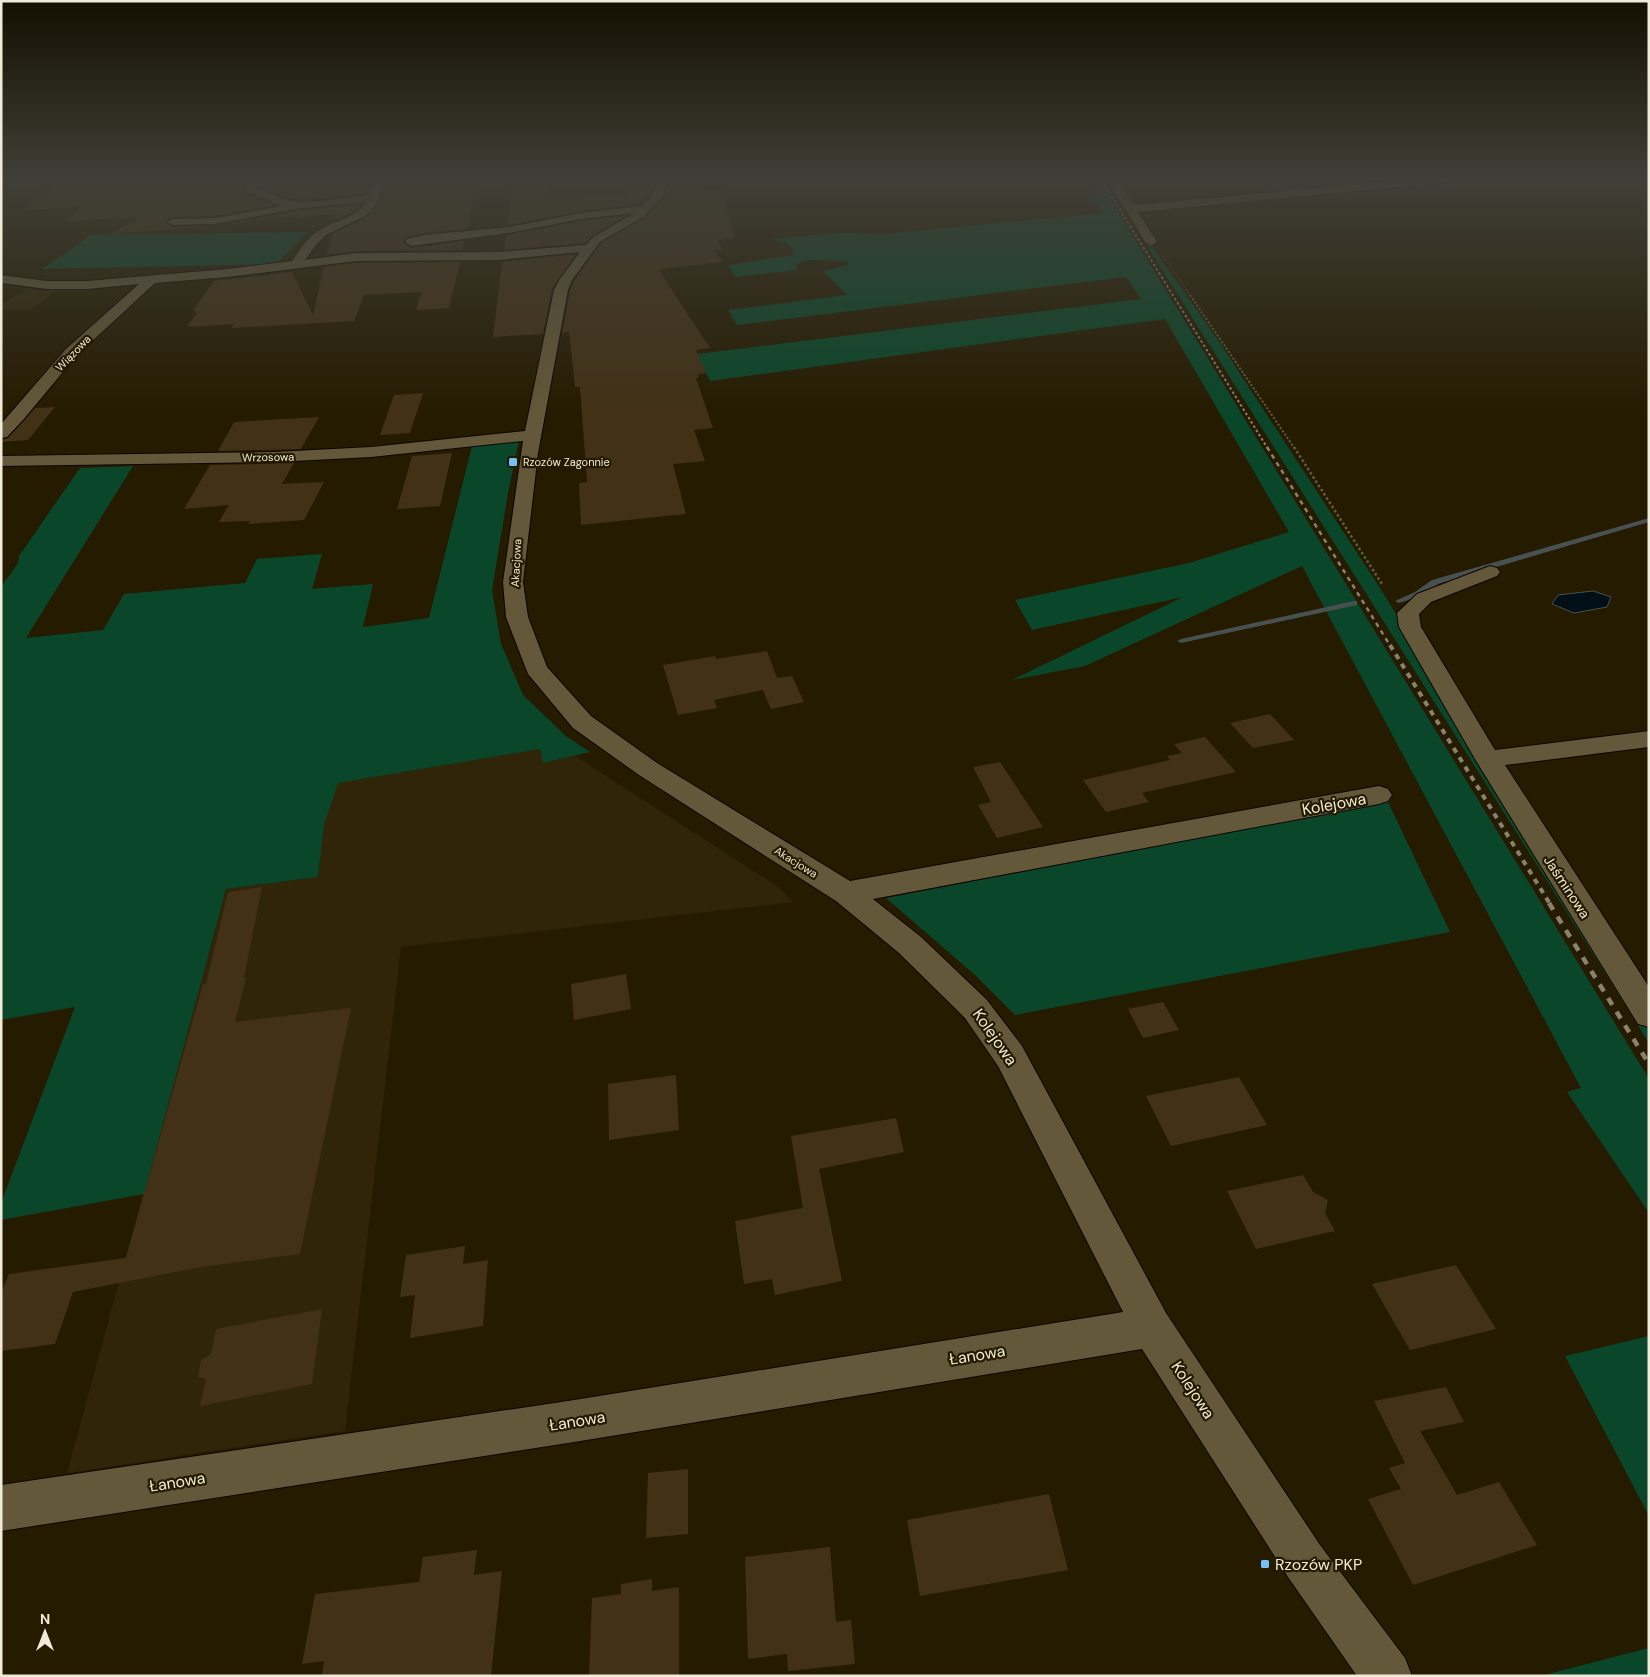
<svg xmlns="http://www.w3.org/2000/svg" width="1650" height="1677" font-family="'DM Sans',sans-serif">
	<rect width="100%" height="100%" fill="#251b00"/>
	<path fill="#302508" d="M87 179H250L242 190 65 199Z
		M28 288 42 291 58 289 31 310H1V304Z
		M540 749 543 763 575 756 777 886 793 902 401 947 345 1431 67 1473 226 889 318 877 324 825 337 783Z"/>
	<path fill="#0a472a" d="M1086 179H1098L1649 1079V1213L1567 1092 1581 1088 1302 566 1085 666 1012 680 1183 597 1032 630 1015 600 1189 563 1289 532 1165 319 710 381 697 354 1141 299 1126 277 737 325 728 310 847 295 823 271 849 265 846 261 808 260 796 264 798 270 735 277 728 265 794 255 792 248 786 243 772 239 840 233 885 234 1104 213 1096 203 1088 201 1086 197 1094 193Z
		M1105 179H1110L1149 242 1220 343 1380 588 1649 1023V1043Z
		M308 232 276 264 42 269 91 235Z
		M519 441 508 493 492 590 501 644 523 695 567 737 590 752 543 763 540 749 338 783 324 825 318 877 226 889 144 1194 1 1220V1203L75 1007 1 1020V587L18 563 19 556 80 468 133 466 26 638 103 630 124 594 245 583 257 559 322 554 312 589 373 584 363 627 429 618 472 446Z
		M1388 802 1450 932 1015 1015 975 975 886 898Z
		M1649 1336V1516L1565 1356Z
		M1649 1648V1676H1540Z"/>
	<path fill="#001016" stroke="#485150" d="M1593 591 1611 597 1607 607 1574 613 1552 604 1558 595Z"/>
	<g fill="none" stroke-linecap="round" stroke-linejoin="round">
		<path fill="#485150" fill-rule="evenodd" d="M813 179H823L787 187 785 186Z
			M1649 518V522L1438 584 1421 596 1399 603 1395 601 1415 592 1432 580Z
			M1354 601H1357V605L1181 643 1177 641 1181 639Z"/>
	</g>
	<path fill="#423116" d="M62 179H199L189 189 244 185 242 190 244 193 275 205 215 216 173 217 165 221 173 227 215 226 302 210 362 204 356 210 335 220 337 214 267 219 216 226 111 234 142 217 67 221 82 207 22 210Z
		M374 180 368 193 314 199H293L258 187 260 184 285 183 284 185Z
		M389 182H416L414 189 477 185 467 229 424 233 407 237 403 242 411 248 464 241 462 250 356 251 327 255 332 234 364 219 373 211 382 199 381 196Z
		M699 182 700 190H721L734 238 717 240 724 250H713L723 262 658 269 710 348 696 350 706 373 697 374 699 378H696L713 428 694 430 705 461 673 464 686 514 581 525 579 483 587 482 580 387H575L569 332 562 333 570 291 574 281 601 243 644 218 662 199 670 183Z
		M547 184 548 196 629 195 631 186 655 185 650 194 641 204 581 211 507 225 512 186Z
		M626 216 591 236 585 243 504 250 506 235 581 221Z
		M576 254 552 289 543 334 493 337 502 262Z
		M460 262 449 308 416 310 421 292 364 295 354 321 231 328 234 324 187 327 197 313 193 310 214 281 292 272 313 315 324 267 356 263Z
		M423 393 410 433 380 435 394 395Z
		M55 407 28 440 1 442V440L8 438 35 408Z
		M319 417 301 449 218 451 234 422Z
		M452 453 440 506 397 509 412 456Z
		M294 463 282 484 324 482 304 520 248 524 250 521 219 522 229 505 184 509 210 465Z
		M767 651 777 678 792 676 804 702 771 709 763 690 714 700 717 708 678 715 663 665 715 656 716 659Z
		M1270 714 1294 740 1253 748 1230 723Z
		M1205 737 1236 772 1142 793 1149 802 1106 812 1083 780 1170 760 1167 756 1182 753 1174 744Z
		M1000 762 1043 827 997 838 978 805 991 802 973 767Z
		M262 887 244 978H246L235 1022 351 1008 300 1254 201 1267 73 1292 55 1344 1 1351V1293L9 1274 126 1258 203 984H206L228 892Z
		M626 974 631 1009 574 1020 571 984Z
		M1163 1002 1179 1030 1143 1038 1128 1009Z
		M676 1075 679 1130 609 1140 608 1084Z
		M1239 1077 1267 1125 1171 1146 1146 1096Z
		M896 1118 904 1152 819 1169 842 1281 775 1295 772 1279 744 1284 735 1221 803 1208 791 1136Z
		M1303 1175 1313 1192 1328 1200 1325 1213 1335 1231 1256 1249 1227 1191Z
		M465 1246 463 1264 488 1260 483 1326 410 1338 415 1295 400 1297 406 1255Z
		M1456 1265 1496 1329 1410 1350 1372 1284Z
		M322 1309 312 1384 200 1406 206 1379 198 1377 201 1360 211 1354 216 1329Z
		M1446 1387 1464 1422 1420 1431 1457 1495 1499 1482 1537 1545 1413 1585 1368 1499 1401 1489 1389 1468 1405 1463 1374 1401Z
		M688 1469V1534L646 1538 648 1473Z
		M1049 1494 1068 1570 920 1596 907 1520Z
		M830 1547 836 1622 851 1620 855 1664 788 1671 787 1654 748 1659 745 1557Z
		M477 1550 474 1575 502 1571 491 1676H322L324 1661 302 1664 315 1594 419 1582 423 1557Z
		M652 1579V1591L679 1587V1676H589L592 1598 621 1594V1584Z"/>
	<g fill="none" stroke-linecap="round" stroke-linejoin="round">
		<defs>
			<path id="minor" d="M251 179H261L255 188C266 191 274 196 284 199 304 206 347 197 369 195L378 179H388L379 196 380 198 372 210 363 217 326 235 316 245 305 260 356 253 499 252 586 245 592 238 634 213 581 219 509 233 411 246 405 242 407 239 424 235 509 227 581 213 642 206 652 195 660 179H670L661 198 643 217 600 242 572 280 568 290 538 453 523 582 528 617 547 667 591 716 657 763 850 881 1379 786 1388 789 1392 795 1388 801 1379 804 873 899 921 937 987 1000 1022 1046 1166 1313 1320 1545 1405 1658 1412 1676H1357L1288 1577 1142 1349 568 1443 1 1531V1485L568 1401 1123 1312 998 1066 965 1018 899 953 836 901 639 775 573 728 528 674 506 617 503 582 523 441 371 457 275 462 1 466V456L275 452 371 447 525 431 554 290 560 279 580 252 499 260 356 261 227 277 155 283 77 355 23 420 7 437 1 438V424L66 349 139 284 87 289H47L1 283V275L47 281H87L227 269 292 261C299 251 307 238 318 231 332 221 357 218 366 202L302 208 215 224 173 225 167 222 173 219 215 218 282 206 245 191 244 189Z
				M1107 179H1117L1134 205 1414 179H1456L1451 182 1138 212 1157 242 1151 246 1145 242Z
				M1490 566 1497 568 1500 572 1497 576 1431 602 1419 614 1421 627 1495 750 1649 731V747L1505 765 1649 987V1027L1638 1024 1475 759 1399 627 1397 613 1417 594Z"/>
		</defs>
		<use href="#minor" stroke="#0e0500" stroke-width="2"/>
		<path stroke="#645c43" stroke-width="1" stroke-dasharray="2 2" stroke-linecap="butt" d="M1163 256 1191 297"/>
		<path stroke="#645c43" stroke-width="2" stroke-dasharray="2 2" stroke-linecap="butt" d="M1190 295 1295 449"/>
		<path stroke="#645c43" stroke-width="2.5" stroke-dasharray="2.5 2.5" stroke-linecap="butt" d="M1294 447 1382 584"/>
		<use href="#minor" fill="#635839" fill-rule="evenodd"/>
		<path stroke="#8a826c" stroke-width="2" stroke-dasharray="2.5 2.5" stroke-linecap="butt" d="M1101 179 1268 449"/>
		<path stroke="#8a826c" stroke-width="2.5" stroke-dasharray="4.5 4.5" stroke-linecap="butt" d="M1267 447 1391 647"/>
		<path stroke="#8a826c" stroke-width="4" stroke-dasharray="5.5 5.5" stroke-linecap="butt" d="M1390 645 1550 904"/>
		<path stroke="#8a826c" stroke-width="4.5" stroke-dasharray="8 8" stroke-linecap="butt" d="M1549 903 1649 1064"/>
	</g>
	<linearGradient id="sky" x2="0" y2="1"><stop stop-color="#140f00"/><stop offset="0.43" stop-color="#403f37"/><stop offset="1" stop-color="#403f37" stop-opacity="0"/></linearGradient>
	<rect width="1650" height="414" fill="url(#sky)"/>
	<g fill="#76c0f7" stroke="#251b00" stroke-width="2">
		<rect x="508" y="457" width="10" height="10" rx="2.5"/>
		<rect x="1260" y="1559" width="10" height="10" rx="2.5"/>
	</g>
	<g text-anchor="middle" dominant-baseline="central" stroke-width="4.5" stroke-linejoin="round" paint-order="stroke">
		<g font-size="11" fill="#f0ead8" stroke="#251b00">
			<text transform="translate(73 353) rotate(-46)">Wiązowa</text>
			<text transform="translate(268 457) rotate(-1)">Wrzosowa</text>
			<text transform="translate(516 563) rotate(-87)">Akacjowa</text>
			<text transform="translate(796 862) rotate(32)">Akacjowa</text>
		</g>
		<g font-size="11" fill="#f0ead8" stroke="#251b00" text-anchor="start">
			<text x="523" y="462">Rzozów Zagonnie</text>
		</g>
		<g font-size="14" fill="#f0ead8" stroke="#251b00">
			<text transform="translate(1567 887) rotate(57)">Jaśminowa</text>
		</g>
		<g font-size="16" fill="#f0ead8" stroke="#251b00">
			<text transform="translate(1334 804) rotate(-10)">Kolejowa</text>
			<text transform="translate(995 1037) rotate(55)">Kolejowa</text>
			<text transform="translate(977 1355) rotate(-9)">Łanowa</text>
			<text transform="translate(1193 1390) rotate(57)">Kolejowa</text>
			<text transform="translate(577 1421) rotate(-9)">Łanowa</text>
			<text transform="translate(177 1482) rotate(-9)">Łanowa</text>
		</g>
		<g font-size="16" fill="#f0ead8" stroke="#251b00" text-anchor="start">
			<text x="1275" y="1564">Rzozów PKP</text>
		</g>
	</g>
	<rect width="1650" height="1677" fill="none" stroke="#f0ead8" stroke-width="5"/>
	<g transform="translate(45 1632)" stroke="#251b00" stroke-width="4" paint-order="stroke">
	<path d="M0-4L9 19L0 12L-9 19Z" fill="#f0ead8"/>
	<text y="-8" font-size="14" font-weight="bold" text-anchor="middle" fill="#f0ead8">N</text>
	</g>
</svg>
